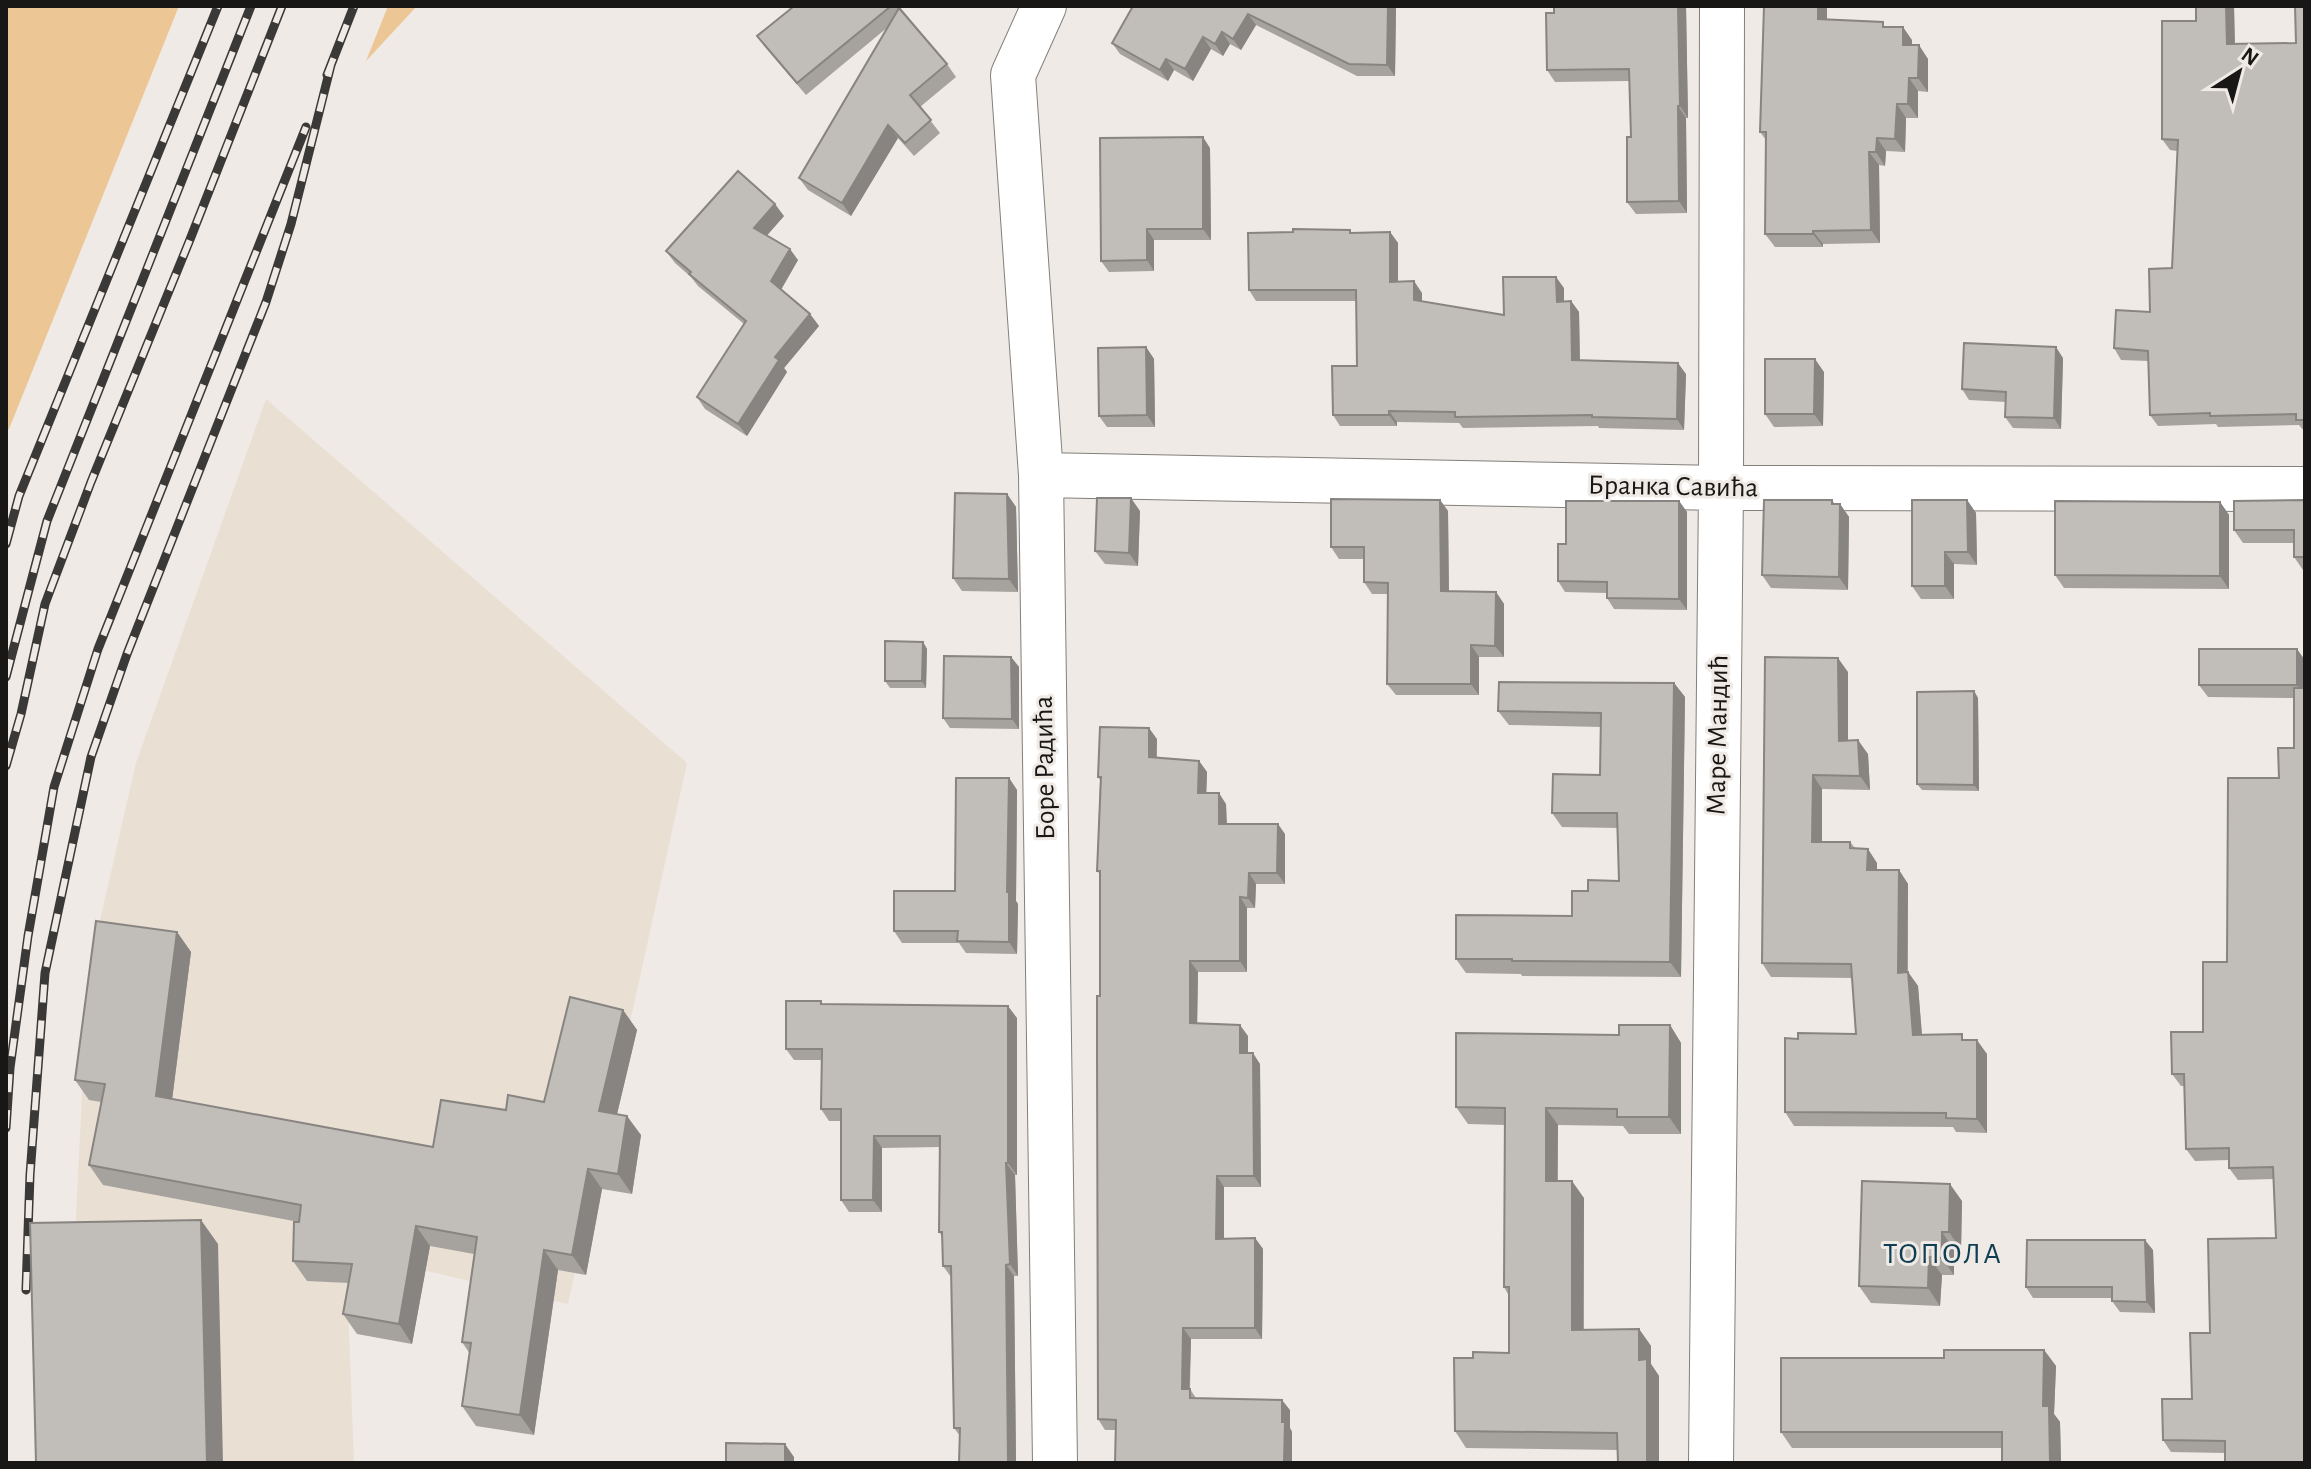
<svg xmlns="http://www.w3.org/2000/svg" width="2311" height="1469" font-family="'Alegreya Sans',sans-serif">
	<rect width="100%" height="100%" fill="#efeae5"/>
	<path fill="#e9dfd3" d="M266 399 687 763 568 1304 346 1252 354 1463H64L88 973 136 763Z"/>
	<path fill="#ecc694" d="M6 6H179L9 429 6 430Z
		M388 6H417L366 61Z"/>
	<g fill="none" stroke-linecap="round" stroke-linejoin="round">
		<defs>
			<path id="minor" d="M1044 6 1013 75 1041 475 1055 1463
				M1041 475 1721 488 2305 489
				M1711 1463 1721 488 1722 6"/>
		</defs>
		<use href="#minor" stroke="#837f7a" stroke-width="46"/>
		<use href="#minor" stroke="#fff" stroke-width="44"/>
		<defs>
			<path id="rail" d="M327 75 354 6
				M6 544 19 496 218 6
				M6 677 47 521 251 6
				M6 766 21 714 45 604 91 482 189 242 282 6
				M6 1128 10 1068 28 936 54 787 98 649 306 127
				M26 1290 30 1175 45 973 91 757 127 654 266 302 291 224 331 65"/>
		</defs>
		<use href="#rail" stroke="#3b3937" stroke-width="9"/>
		<use href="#rail" stroke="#efeae5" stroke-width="6" stroke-dasharray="18" stroke-linecap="butt"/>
	</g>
	<path fill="#a6a39e" d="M790 6H899L947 64 956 77 920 107 940 133 914 156 898 138 851 216 808 190 799 178 888 27 806 95 766 48 757 36 792 8Z
		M1133 6H1396L1395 76H1357L1256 25 1241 50 1230 44 1223 56 1211 49 1193 81 1174 70 1168 81 1120 54 1112 43Z
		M1554 6H1686L1688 118H1686L1687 213 1636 214 1627 202 1631 137 1630 81 1555 82 1547 70Z
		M2196 6H2234L2235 44 2296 43 2305 6V432L2299 425 2218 427 2216 424 2158 426 2150 415 2149 361 2121 360 2114 348 2150 312 2172 268 2177 151 2170 150 2162 139 2196 21Z
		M1827 20 1887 27 1912 40V45L1928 59V92L1918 91V118H1906L1905 152 1886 151 1885 166 1879 165 1880 243 1823 244V247H1775L1765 234 1766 140 1760 132Z
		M1210 148 1211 240H1154V271L1109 272 1101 261Z
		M784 216 767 235 798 260 781 290 810 314 819 326 784 368 787 372 747 436 705 409 697 397 744 324 698 286 691 277 675 263 666 251Z
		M1390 232 1398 243V282L1422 293V301L1504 315 1564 288V301H1571L1579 312 1580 360 1686 374 1684 430 1599 428 1598 426 1463 428 1459 423 1397 422V426H1340L1333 415 1357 366 1356 301H1256L1249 290 1352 233Z
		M1146 347 1154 359 1155 427H1107L1099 416Z
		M2063 358 2061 429 2013 428 2005 417 2006 402 1969 400 1962 389Z
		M1824 372 1823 426 1774 427 1765 414Z
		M1007 494 1016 507 1018 592 962 591 953 578Z
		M1440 500 1448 511 1449 592H1496L1504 604V657H1479V695H1396L1387 684 1388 594H1372L1364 582V559H1339L1331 547Z
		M1967 500 1976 513 1977 565 1954 564V599H1921L1912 586Z
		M2305 500V570H2303L2294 557V543H2243L2234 530Z
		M1679 501 1687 512V610L1614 609 1607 598V593L1565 592 1558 581 1566 544Z
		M2220 502 2229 515V589L2064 588 2055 575Z
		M1840 504 1849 517 1848 590 1771 588 1762 575Z
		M1140 511 1138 566 1105 564 1095 551Z
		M923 642 927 649 926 688H890L885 681Z
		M1011 657 1019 667V729L950 728 943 718Z
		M1765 657 1848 672V740L1868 754 1870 790 1822 789V842H1850L1855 848 1877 863V870H1899L1908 884V972L1918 986 1922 1035 1966 1040 1987 1054V1133L1956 1132 1953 1127 1794 1126 1785 1112 1798 1039 1856 1034 1852 978 1771 977 1762 963Z
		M2305 660V1463L2225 1453 2171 1452 2163 1440 2192 1399 2210 1333 2276 1238 2273 1179 2238 1180 2229 1168V1160L2195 1161 2186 1149 2185 1086H2181L2172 1074 2203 1032 2227 962 2279 778 2294 748V698L2208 697 2199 685Z
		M1674 683 1685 697 1681 977 1522 976 1521 974 1466 973 1456 959 1572 916 1588 891 1619 881 1618 828 1562 827 1552 813 1600 775 1601 727 1509 725 1498 711Z
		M1974 691 1978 698 1979 791 1922 790 1917 784Z
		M1157 739V758L1199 761 1207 772 1206 793 1226 804 1227 824 1285 834V884H1256L1255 908H1247V972H1198L1197 1023 1248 1036V1053L1260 1064 1261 1187H1224V1239L1255 1238 1263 1249 1262 1339H1191L1190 1389 1196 1398 1290 1410V1428L1292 1432V1463H1115L1116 1430H1105L1098 1419 1100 996V874L1097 871 1100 780 1098 777Z
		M1009 778 1017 790 1016 901 1018 904 1017 954 966 953 959 943H902L894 931 955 891Z
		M177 932 191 952 172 1099 433 1147 506 1110 544 1102 623 1010 637 1030 617 1114 641 1135 632 1194 602 1189 586 1275 558 1270 534 1435 476 1426 462 1406 470 1354 462 1342 474 1254 430 1246 412 1344 357 1334 343 1314 349 1283 307 1281 293 1261 299 1222 103 1185 89 1165 101 1102 89 1100 75 1080Z
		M823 1004 1017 1018V1175H1015L1018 1276H1014L1016 1463H959L960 1436 954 1428 951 1277 943 1266 942 1236 939 1232 940 1147 882 1148V1212H849L841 1200V1121H829L821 1109V1060H794L786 1049Z
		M1670 1025 1681 1043V1134H1629L1623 1126 1558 1125V1181L1584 1198V1330L1639 1329 1651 1346V1364L1659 1376V1463H1618V1450L1466 1448 1455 1431 1473 1358 1509 1353V1296L1504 1287 1505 1125 1468 1124 1456 1107 1619 1035Z
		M1962 1201 1961 1250H1954V1275H1942L1940 1306 1871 1303 1859 1286Z
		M2153 1250 2155 1313 2120 1312 2112 1301V1298H2033L2026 1287Z
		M2044 1350 2056 1366 2054 1414 2060 1422 2061 1463H2002V1448H1792L1781 1432Z"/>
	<path fill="#878481" d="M1388 6H1396L1395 76 1387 65Z
		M1678 6H1686L1688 118 1680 106Z
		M1818 6H1827V33L1818 19Z
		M2226 6 2234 7 2235 55 2227 44Z
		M1248 14 1256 25 1241 50 1233 39Z
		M1903 27 1912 40V58L1903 45Z
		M1222 32 1230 44 1223 56 1215 44Z
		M1203 37 1211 49 1193 81 1185 69Z
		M1919 45 1928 59V92L1918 78Z
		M1166 59 1174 70 1168 81 1160 70Z
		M1909 78 1918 91V118L1908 104Z
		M1897 104 1906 118 1905 152 1895 139Z
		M1678 106 1686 118 1687 213 1679 201Z
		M888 125 898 138 851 216 842 203Z
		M1203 137 1210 148 1211 240 1203 229Z
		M1877 138 1886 151 1885 166 1876 152Z
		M1869 152 1879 165 1880 243 1871 230Z
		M775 204 784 216 763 240 754 228Z
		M1147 229 1154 240V271L1147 260Z
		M1813 231 1823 244V247L1813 234Z
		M1390 232 1398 243V293L1390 282Z
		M790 249 798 260 779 293 771 281Z
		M1556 277 1564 288V313L1557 302Z
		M1414 281 1422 293V311L1414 300Z
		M1571 301 1579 312 1580 371 1572 360Z
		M810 314 819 326 784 368 787 372 747 436 738 424 775 357Z
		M1146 347 1154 359 1155 427 1147 415Z
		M2056 347 2063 358 2061 429 2054 418Z
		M1815 359 1824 372 1823 426 1814 414Z
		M1678 363 1686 374 1684 430 1677 419Z
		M1389 411 1397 422V426L1389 415Z
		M1007 494 1016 507 1018 592 1009 579Z
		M1131 498 1140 511 1138 566 1129 553Z
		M1440 500 1448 511 1449 603 1441 591Z
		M1832 500 1840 512V504L1849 517 1848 590 1839 577Z
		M1967 500 1976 513 1977 565 1968 552Z
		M1679 501 1687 512V610L1679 599Z
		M2220 502 2229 515V589L2220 576Z
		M1945 552 1954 564V599L1945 586Z
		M1496 592 1504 604V657L1495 646Z
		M923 642 927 649 926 688 922 681Z
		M1471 645 1479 657V695L1471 684Z
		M2297 649 2305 660V697L2297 685Z
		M1011 657 1019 667V729L1012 719Z
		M1838 658 1848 672V755L1839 741Z
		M1674 683 1685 697 1681 977 1670 962Z
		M1974 691 1978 698 1979 791 1974 785Z
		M1149 728 1157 739 1156 768 1149 757Z
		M1858 740 1868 754 1870 790 1860 776Z
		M1199 761 1207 772 1206 804 1198 793Z
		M1813 775 1822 789V856L1812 842Z
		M1009 778 1017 790 1016 901 1018 904 1017 954 1009 942 1007 892Z
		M1219 793 1226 804 1227 835 1219 824Z
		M1278 824 1285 834V884L1277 873Z
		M1868 849 1877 863V884L1867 870Z
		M1899 870 1908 884 1907 987 1898 973Z
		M1249 873 1256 884 1255 908 1248 898Z
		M1240 897 1247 908V972L1240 961Z
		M177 932 191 952 170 1116 156 1096Z
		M1190 961 1198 972 1197 1034 1190 1023Z
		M1908 972 1918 986 1923 1049 1913 1035Z
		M1008 1006 1017 1018V1175L1008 1163Z
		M623 1010 637 1030 613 1131 599 1111Z
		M1240 1025 1248 1036V1064L1240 1053Z
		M1670 1025 1681 1043V1134L1669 1117Z
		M1977 1040 1987 1054V1133L1977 1119Z
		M1253 1053 1260 1064 1261 1187 1254 1176Z
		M1546 1108 1558 1125 1557 1198 1546 1181Z
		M627 1116 641 1135 632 1194 618 1174Z
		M874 1136 882 1148V1212L873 1200Z
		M1006 1163 1015 1175 1018 1276 1010 1264Z
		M588 1169 602 1189 586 1275 572 1255Z
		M1217 1176 1224 1187V1250L1216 1239Z
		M1572 1181 1584 1198 1583 1347 1572 1330Z
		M1950 1184 1962 1201 1961 1250 1949 1232Z
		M201 1220 218 1244 223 1463H207Z
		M416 1226 430 1246 412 1344 399 1324Z
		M1942 1232 1954 1250V1275L1942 1258Z
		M1255 1238 1263 1249 1262 1339 1255 1328Z
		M2145 1240 2153 1250 2155 1313 2147 1302Z
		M544 1250 558 1270 534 1435 520 1415Z
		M1929 1257 1942 1275 1940 1306 1928 1288Z
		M1006 1265 1014 1276 1016 1463H1008Z
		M1183 1328 1191 1339 1189 1400 1182 1389Z
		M1639 1329 1651 1346V1364L1659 1376V1463H1647L1639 1360Z
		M2044 1350 2056 1366 2054 1414 2060 1422 2061 1463H2050L2043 1406Z
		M1282 1400 1290 1410V1428L1292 1432V1463H1284Z
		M785 1444 794 1457V1463H785Z"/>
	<path fill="#c1bdb8" stroke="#878481" stroke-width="2" d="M792 6H891L797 83 757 36 793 7Z
		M1133 6H1388L1387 65 1349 64 1248 14 1233 39 1222 32 1215 44 1203 37 1185 69 1166 59 1160 70 1112 43Z
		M1554 6H1678L1680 106H1678L1679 201 1627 202V137H1631L1629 69 1547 70 1546 13H1554Z
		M1764 6H1818V19L1883 22V27H1903V45H1919L1918 78H1909L1908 104H1897L1895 139 1877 138 1876 152H1869L1871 230 1813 231V234H1765L1766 132H1760Z
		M2196 6H2226L2227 44 2296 43 2295 6H2305V420H2296V414L2210 416V413L2150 415 2148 351 2114 348 2116 310 2150 312 2149 269 2172 268 2178 140 2162 139V21H2196Z
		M899 8 947 64 910 95 931 120 905 143 888 125 842 203 799 178Z
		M1203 137V229H1147V260L1101 261 1100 138Z
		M738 171 775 204 754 228 790 249 771 281 810 314 775 357 779 360 738 424 697 397 746 321 689 274 691 272 666 251Z
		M1293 229 1350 230V233L1390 232V282L1414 281V300L1504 315 1503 277H1556L1557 302 1571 301 1572 360 1678 363 1677 419 1592 417V415L1455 417V412L1389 411V415H1333L1332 366H1357L1356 290H1249L1248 233 1293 232Z
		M1964 343 2056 347 2054 418 2005 417 2006 392 1962 389Z
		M1146 347 1147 415 1099 416 1098 348Z
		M1765 359H1815L1814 414H1765Z
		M955 493 1007 494 1009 579 953 578Z
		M1097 498H1131L1129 553 1095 551Z
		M1331 499 1440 500 1441 591 1496 592 1495 646 1471 645V684H1387L1388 583 1364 582V547H1331Z
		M1764 500H1832V504H1840L1839 577 1762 575Z
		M1912 500H1967L1968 552H1945V586H1912Z
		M2305 500V557H2294V530H2234V501Z
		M1566 501H1679V599L1607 598V582L1558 581V544H1566Z
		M2055 501 2220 502V576L2055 575Z
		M885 641 923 642 922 681H885Z
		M2199 649H2297V685H2199Z
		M944 656 1011 657 1012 719 943 718Z
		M1765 657 1838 658 1839 741 1858 740 1860 776 1813 775 1812 842H1850V848L1868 849 1867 870H1899L1898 973 1908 972 1913 1035 1962 1034V1040H1977V1119L1946 1118V1113L1785 1112V1038L1798 1039V1033L1856 1034 1851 964 1762 963Z
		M1499 682 1674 683 1670 962 1512 961V959H1456V915L1572 916V891H1588V880L1619 881 1617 813H1552L1553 774 1600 775 1601 713 1498 711Z
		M2294 688H2305V1463H2225V1441L2163 1440 2162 1399H2192L2190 1333H2210L2208 1239 2276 1238 2273 1167 2229 1168V1148L2186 1149 2184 1074H2172L2171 1032H2203V962H2227L2228 778H2279L2278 748H2294Z
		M1974 691V785L1917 784V692Z
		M1100 727 1149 728V757L1199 761 1198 793H1219V824H1278L1277 873H1249L1248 898 1240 897V961H1190V1023L1240 1025V1053H1253L1254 1176H1217L1216 1239 1255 1238V1328H1183L1182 1389H1190V1398L1282 1400V1422H1285L1284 1463H1115L1116 1420 1098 1419 1097 1052V996H1100V871H1097L1101 777H1098Z
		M956 778H1009L1007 892H1009V942L957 941 958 931H894V891H955Z
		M96 921 177 932 156 1096 433 1147 441 1100 506 1110 508 1095 544 1102 570 997 623 1010 599 1111 627 1116 618 1174 588 1169 572 1255 544 1250 520 1415 462 1406 471 1343 462 1342 477 1237 416 1226 399 1324 343 1314 352 1264 293 1261 294 1222H299L301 1205 89 1165 105 1084 75 1080Z
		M786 1001H821V1004L1008 1006V1163H1006L1010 1264 1006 1265 1008 1463H959L960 1428H954L951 1266H943L942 1232H939L940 1136H874L873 1200H841V1109H821L822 1049H786Z
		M1619 1025H1670L1669 1117H1617V1109L1546 1108V1181H1572V1330L1639 1329V1360L1647 1359V1463H1618L1617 1433 1455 1431 1454 1358H1473V1352L1509 1353V1287H1504L1505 1108 1456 1107V1033L1619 1035Z
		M1862 1181 1950 1184 1949 1232H1942V1258L1929 1257 1928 1288 1859 1286Z
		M201 1220 207 1463H36L30 1223Z
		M2027 1240H2145L2147 1302 2112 1301V1287H2026Z
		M1944 1350H2044L2043 1406H2049L2050 1463H2002V1432H1781V1358H1944Z
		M726 1443 785 1444V1463H726Z"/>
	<g text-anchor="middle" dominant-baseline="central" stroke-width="6" stroke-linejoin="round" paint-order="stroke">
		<g font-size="28" fill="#181715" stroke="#efeae5">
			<text transform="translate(1673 487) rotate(1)">Бранка Савића</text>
			<text transform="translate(1718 735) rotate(-89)">Маре Мандић</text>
			<text transform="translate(1045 768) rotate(-91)">Боре Радића</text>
		</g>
		<g font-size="30" letter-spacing="2" fill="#0f3e52" stroke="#efeae5">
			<text x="1943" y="1254">ТОПОЛА</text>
		</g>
	</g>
	<rect width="2311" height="1469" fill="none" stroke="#181715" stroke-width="16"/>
	<g transform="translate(2239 72) rotate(36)" stroke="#efeae5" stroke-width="6" paint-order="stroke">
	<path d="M0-6L14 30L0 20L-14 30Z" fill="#181715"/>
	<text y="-12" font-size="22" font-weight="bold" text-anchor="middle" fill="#181715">N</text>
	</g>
</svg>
